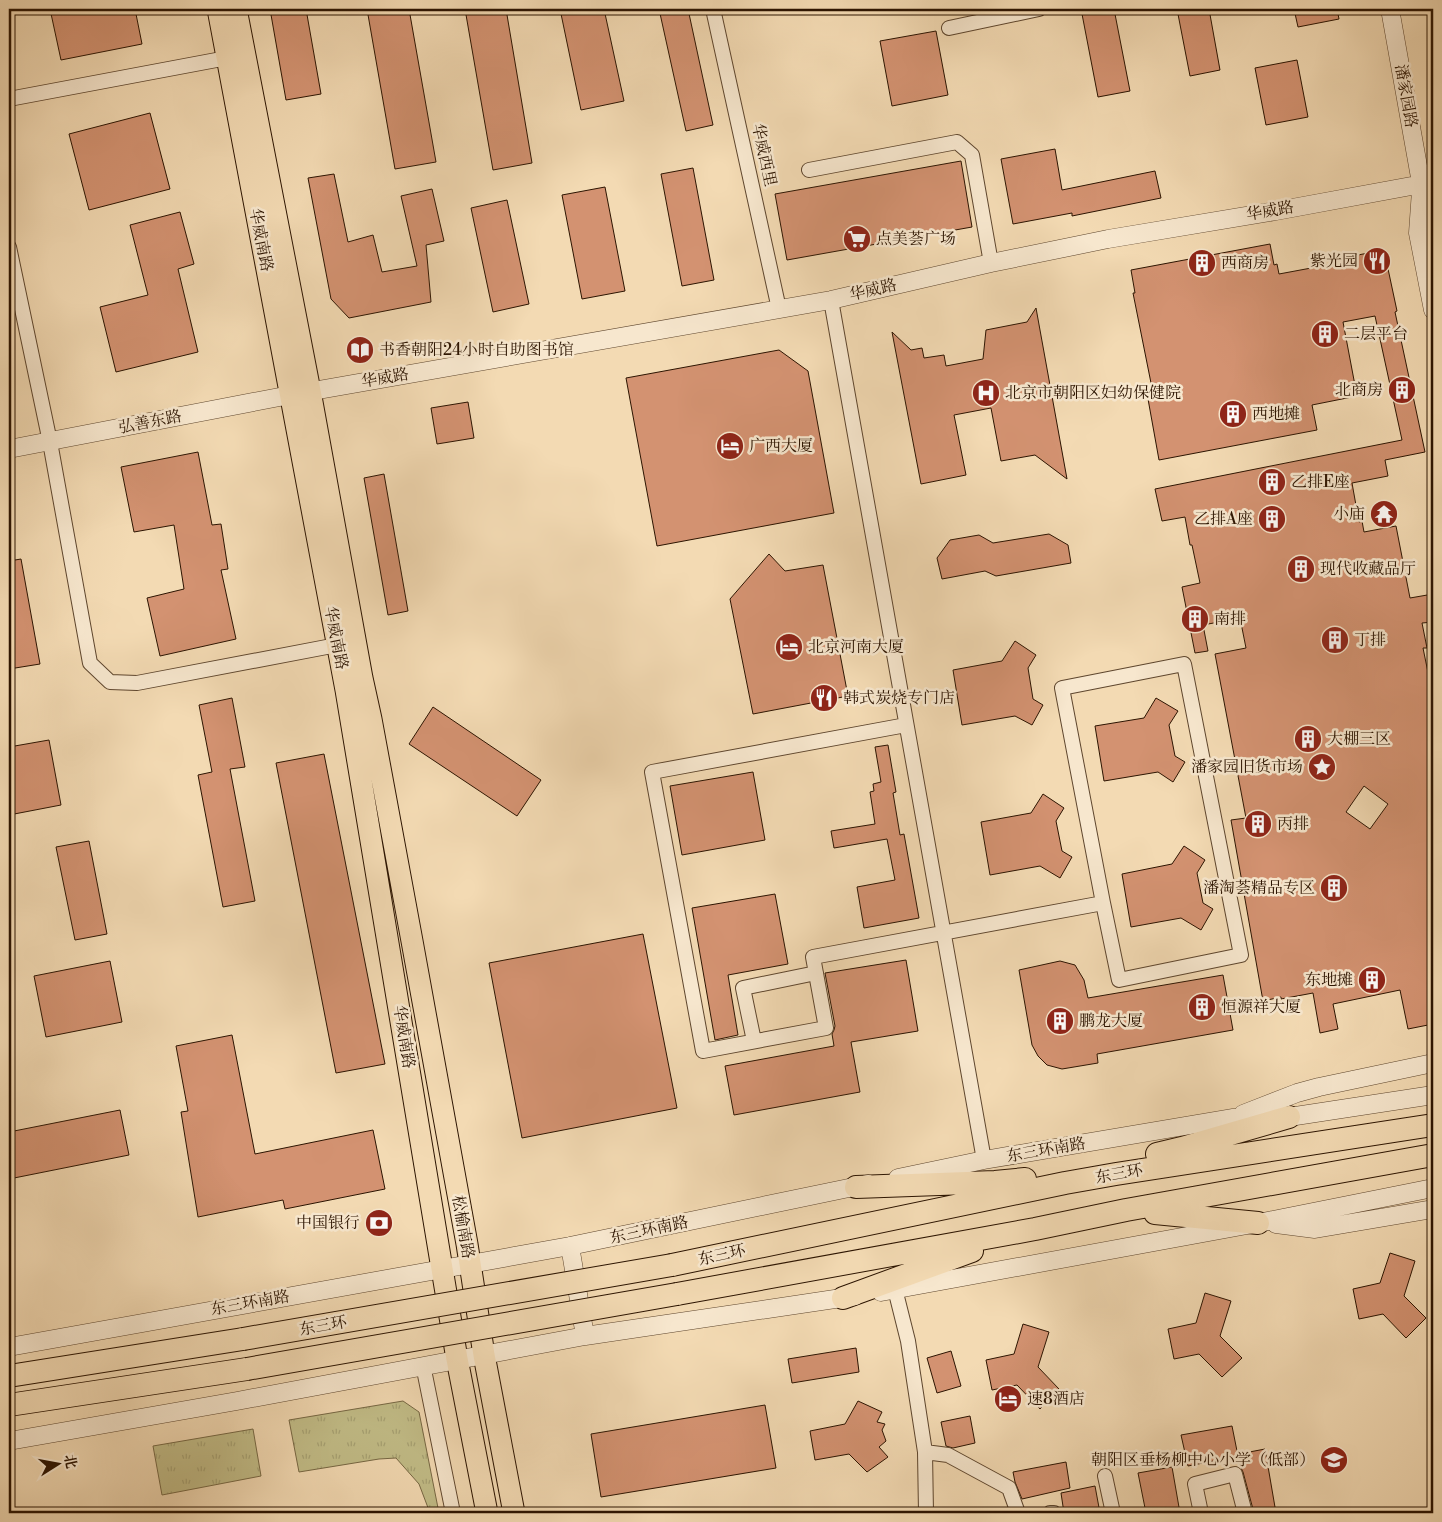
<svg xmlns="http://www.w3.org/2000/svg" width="1442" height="1522" font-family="'Libre Bodoni','Noto Serif SC',serif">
	<defs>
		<pattern id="grass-tufts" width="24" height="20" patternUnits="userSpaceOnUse" patternTransform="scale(1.25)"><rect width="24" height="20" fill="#c2bd88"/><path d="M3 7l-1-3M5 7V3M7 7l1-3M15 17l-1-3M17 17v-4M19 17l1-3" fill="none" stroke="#a7a274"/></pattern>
	</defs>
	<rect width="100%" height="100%" fill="#f3dab3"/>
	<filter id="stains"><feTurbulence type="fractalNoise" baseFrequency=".004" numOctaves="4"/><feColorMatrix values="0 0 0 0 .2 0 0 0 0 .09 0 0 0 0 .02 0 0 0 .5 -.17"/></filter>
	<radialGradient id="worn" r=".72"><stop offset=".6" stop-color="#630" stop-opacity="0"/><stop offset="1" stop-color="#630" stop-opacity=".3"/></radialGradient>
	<path fill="url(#grass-tufts)" stroke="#776844" d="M403 1401 419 1412 439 1513H430L419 1484 396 1458 379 1459 299 1472 289 1420Z
		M253 1429 261 1476 162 1495 153 1446Z"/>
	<path fill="#d39271" stroke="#2c1401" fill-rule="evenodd" d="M50 9H135L142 44 61 60Z
		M270 9H306L321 94 286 100Z
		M367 9H409L436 162 395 169Z
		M465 9H506L532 163 493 170Z
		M560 9H604L624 101 581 110Z
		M659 9H688L713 125 686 131Z
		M1107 9H1114L1130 91 1098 97 1082 14Z
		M1177 9H1209L1220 70 1190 76Z
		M1294 9H1337L1339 19 1298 27Z
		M936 31 948 95 892 106 880 41Z
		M1297 60 1308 117 1266 125 1255 68Z
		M150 113 170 189 89 210 69 134Z
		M1055 149 1062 190 1155 171 1161 198 1072 216V213L1013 224 1001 159Z
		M961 161 972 227 787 260 775 194Z
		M693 168 714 280 682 286 661 174Z
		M334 174 348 242 373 235 382 272 417 266 401 196 432 189 444 241 426 245 431 302 349 318 331 299 308 178Z
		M605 187 625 291 582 299 562 195Z
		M507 200 529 304 493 312 471 208Z
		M180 212 194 264 178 269 198 352 116 372 100 307 148 295 130 225Z
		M1270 244 1274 265 1277 264 1279 274 1338 263 1337 259 1384 250 1397 311 1395 312 1425 452 1385 460 1388 476 1352 483 1359 522 1362 521 1364 532 1396 526 1410 598 1433 594V622L1422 623 1427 648H1423L1433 697V1024L1408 1029 1400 990 1333 1004 1338 1029 1320 1033 1313 993 1281 999V997L1263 1001 1231 820 1246 818 1215 654 1246 648 1240 618 1203 625 1208 651 1195 653 1182 587 1200 583 1192 545H1190L1185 517 1162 521 1155 489 1402 440 1375 316 1343 322 1357 396 1312 405 1317 430 1159 460 1148 399 1154 398 1133 293H1135L1131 270ZM1364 786 1388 804 1370 829 1346 812Z
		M1036 308 1067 479 1035 455 1001 461 991 408 954 415 966 475 921 484 892 332 911 350 922 348 924 358 944 355 946 366 983 359 986 330 1027 322Z
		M779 350 808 371 834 513 657 546 626 378Z
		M468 402 474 438 437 444 431 408Z
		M198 452 212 525 221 524 228 569 221 570 236 639 160 656 147 598 184 589 174 525 134 532 121 467Z
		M384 474 408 611 388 615 364 478Z
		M1049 534 1068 545 1071 563 996 576 985 571 942 579 937 558 950 540 979 535 993 543Z
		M769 554 785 571 823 565 848 696 753 714 730 599Z
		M21 559 40 664 9 669V561Z
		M1015 641 1036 655 1028 668 1033 699 1043 705 1032 725 1015 716 962 725 953 670 1002 661Z
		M232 698 245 767 230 769 255 901 223 907 198 775 212 772 199 705Z
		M1156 698 1178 711 1169 725 1175 756 1185 762 1173 782 1158 772 1104 781 1095 726 1144 718Z
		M433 707 541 780 517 816 409 744Z
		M49 740 61 805 9 815V747Z
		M888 745 896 792 893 793 900 835 904 834 919 918 864 928 857 887 895 880 887 839 834 848 831 831 875 824 870 792 874 791 873 784 881 782 875 747Z
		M324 754 385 1064 336 1073 276 763Z
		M753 772 765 840 682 855 670 786Z
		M1043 794 1064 808 1056 821 1062 851 1072 857 1060 878 1040 866 990 875 981 822 1031 813Z
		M89 841 107 934 75 940 56 847Z
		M1184 846 1205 860 1197 873 1203 903 1213 909 1201 930 1181 918 1131 927 1122 874 1172 864Z
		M775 894 788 964 728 975 738 1035 715 1040 692 908Z
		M643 934 677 1108 522 1138 489 963Z
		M906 960 918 1031 851 1042 860 1092 734 1115 725 1066 834 1046 832 1034 834 1030 835 1026 825 973Z
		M110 961 122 1022 46 1037 34 976Z
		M1060 961 1075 965 1084 980 1088 998 1223 975 1233 1030 1097 1054 1098 1063 1062 1069 1047 1065 1038 1056 1032 1045 1019 970Z
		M232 1035 255 1154 373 1130 385 1189 285 1209 283 1200 198 1217 181 1112 188 1111 176 1046Z
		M120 1110 129 1155 9 1179V1132Z
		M1390 1253 1415 1261 1404 1296 1426 1318 1406 1338 1383 1314 1359 1319 1353 1289 1380 1283Z
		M1205 1293 1231 1301 1220 1336 1242 1358 1222 1377 1199 1354 1174 1359 1168 1329 1196 1323Z
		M1023 1324 1049 1332 1038 1367 1059 1389 1040 1409 1017 1385 992 1390 986 1360 1014 1354Z
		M856 1348 859 1372 792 1383 788 1359Z
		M951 1351 961 1386 937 1393 927 1358Z
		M858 1401 882 1412 877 1422 885 1424 882 1430 886 1441 879 1447 888 1457 867 1472 849 1454 815 1460 810 1431 845 1424Z
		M765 1405 776 1468 601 1497 591 1434Z
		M970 1416 975 1443 953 1448 946 1446 941 1422Z
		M1232 1426 1238 1456 1188 1466 1181 1435Z
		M1265 1449 1276 1513H1254L1243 1472 1241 1468 1239 1454Z
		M1066 1462 1070 1488 1022 1499 1015 1482 1013 1472Z
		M1172 1467 1180 1513H1146L1138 1473Z
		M1095 1486 1100 1513H1064L1061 1493Z"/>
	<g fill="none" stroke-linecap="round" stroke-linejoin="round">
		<defs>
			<path id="minor" d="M713 9 779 309
				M949 28 1039 9
				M9 99 227 58
				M809 170 957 142 972 155 991 263
				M9 247 50 442 90 663 110 682 137 683 337 645
				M831 300 984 1160
				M906 725 652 772 703 1051 826 1028 813 957 1103 903 1062 688 1184 664 1241 955 1119 980 1103 903
				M754 1041 743 988 816 973
				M895 1289 908 1341 925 1452 926 1513
				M423 1365 453 1513
				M925 1452 948 1455 1009 1488 1018 1513
				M1105 1476 1113 1513
				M1050 1513H1054
				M1201 1513 1195 1484 1235 1474 1245 1513"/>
			<path id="tertiary" d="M1390 9 1421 183 1433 216
				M1421 191 1418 233 1433 310
				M9 449 290 395 831 300 991 263 1108 239 1276 211 1433 182
				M1243 1114 1297 1093 1319 1087 1433 1063
				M898 1178 984 1160 1232 1118 1289 1117 1433 1095
				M1276 1224 1315 1229 1433 1209
				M570 1246 585 1336
				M881 1292 1258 1223 1433 1188
				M9 1347 570 1246 868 1184
				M9 1441 237 1401 585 1336 855 1296"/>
			<path id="primary" d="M218 9 346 690 457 1359 487 1513
				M236 9 310 391 362 678 371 719 412 941 467 1244 484 1355 514 1513"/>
			<path id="trunk" d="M1157 1154 1182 1148 1289 1117
				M856 1187 995 1182 1025 1179
				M1155 1213 1258 1223
				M672 1265 1065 1183 1116 1174 1433 1125
				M677 1294 1035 1229 1126 1210 1433 1155
				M843 1298 972 1251
				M9 1376 243 1339
				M9 1405 247 1369"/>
		</defs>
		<use href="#minor" stroke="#5e462e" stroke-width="16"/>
		<use href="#tertiary" stroke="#5e462e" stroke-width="19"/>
		<use href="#primary" stroke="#2c1401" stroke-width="23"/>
		<use href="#trunk" stroke="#2c1401" stroke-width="24"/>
		<use href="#minor" stroke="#f7e7ce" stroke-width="14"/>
		<use href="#tertiary" stroke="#f7e7ce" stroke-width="18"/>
		<use href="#primary" stroke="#f3dab3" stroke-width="21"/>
		<use href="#trunk" stroke="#f3dab3" stroke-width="22"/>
		<defs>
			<path id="trunk-bridge" d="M243 1339 672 1265
				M247 1369 677 1294"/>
		</defs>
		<use href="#trunk-bridge" stroke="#2c1401" stroke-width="24" stroke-linecap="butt"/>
		<use href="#trunk-bridge" stroke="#f3dab3" stroke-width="22"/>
	</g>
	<defs>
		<symbol id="supermarket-disc" viewBox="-11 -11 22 22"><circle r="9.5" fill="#8f2418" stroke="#f7e7ce"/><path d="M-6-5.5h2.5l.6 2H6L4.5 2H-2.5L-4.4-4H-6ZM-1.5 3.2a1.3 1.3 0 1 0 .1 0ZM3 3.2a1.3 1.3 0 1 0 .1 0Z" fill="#fff"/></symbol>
		<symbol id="restaurant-disc" viewBox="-11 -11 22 22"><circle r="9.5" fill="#8f2418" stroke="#f7e7ce"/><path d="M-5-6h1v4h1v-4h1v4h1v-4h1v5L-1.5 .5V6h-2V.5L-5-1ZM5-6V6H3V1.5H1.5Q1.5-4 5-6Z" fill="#fff"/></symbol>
		<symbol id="building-disc" viewBox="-11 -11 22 22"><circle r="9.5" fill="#8f2418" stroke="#f7e7ce"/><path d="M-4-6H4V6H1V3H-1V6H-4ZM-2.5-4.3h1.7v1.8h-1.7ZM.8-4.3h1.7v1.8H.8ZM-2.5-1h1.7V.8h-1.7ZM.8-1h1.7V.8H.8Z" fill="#fff"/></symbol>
		<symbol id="library-disc" viewBox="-11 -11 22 22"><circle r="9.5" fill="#8f2418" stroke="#f7e7ce"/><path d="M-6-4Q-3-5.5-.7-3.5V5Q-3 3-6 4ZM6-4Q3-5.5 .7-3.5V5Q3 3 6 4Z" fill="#fff"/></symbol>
		<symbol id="hospital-disc" viewBox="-11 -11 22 22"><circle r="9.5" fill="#8f2418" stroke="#f7e7ce"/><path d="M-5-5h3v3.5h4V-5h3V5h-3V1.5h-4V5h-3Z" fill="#fff"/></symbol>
		<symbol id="hotel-disc" viewBox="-11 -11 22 22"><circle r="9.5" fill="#8f2418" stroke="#f7e7ce"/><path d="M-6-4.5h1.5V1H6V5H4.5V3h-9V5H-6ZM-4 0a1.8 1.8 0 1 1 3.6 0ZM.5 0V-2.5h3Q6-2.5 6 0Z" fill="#fff"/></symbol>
		<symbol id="temple-disc" viewBox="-11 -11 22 22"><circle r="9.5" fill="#8f2418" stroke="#f7e7ce"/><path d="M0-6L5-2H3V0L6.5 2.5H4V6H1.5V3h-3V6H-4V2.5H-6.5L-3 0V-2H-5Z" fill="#fff"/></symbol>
		<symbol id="sight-disc" viewBox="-11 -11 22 22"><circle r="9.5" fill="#8f2418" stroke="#f7e7ce"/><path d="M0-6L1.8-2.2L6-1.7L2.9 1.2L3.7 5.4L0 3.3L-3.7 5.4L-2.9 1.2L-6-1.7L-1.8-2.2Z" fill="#fff"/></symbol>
		<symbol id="bank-disc" viewBox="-11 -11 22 22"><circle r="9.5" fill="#8f2418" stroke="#f7e7ce"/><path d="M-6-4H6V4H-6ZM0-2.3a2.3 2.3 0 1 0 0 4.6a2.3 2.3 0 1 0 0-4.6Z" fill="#fff"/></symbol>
		<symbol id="school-disc" viewBox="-11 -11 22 22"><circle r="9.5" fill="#8f2418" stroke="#f7e7ce"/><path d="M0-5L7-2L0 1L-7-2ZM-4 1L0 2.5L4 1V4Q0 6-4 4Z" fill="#fff"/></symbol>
	</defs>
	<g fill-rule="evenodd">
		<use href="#supermarket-disc" x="841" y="223" width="32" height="32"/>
		<use href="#restaurant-disc" x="1361" y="245" width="32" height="32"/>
		<use href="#building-disc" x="1186" y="247" width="32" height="32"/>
		<use href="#building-disc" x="1309" y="318" width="32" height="32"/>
		<use href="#library-disc" x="344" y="334" width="32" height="32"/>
		<use href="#building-disc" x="1386" y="374" width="32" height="32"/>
		<use href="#hospital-disc" x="970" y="377" width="32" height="32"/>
		<use href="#building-disc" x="1217" y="398" width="32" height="32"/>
		<use href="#hotel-disc" x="714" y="430" width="32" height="32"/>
		<use href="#building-disc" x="1256" y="466" width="32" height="32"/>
		<use href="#temple-disc" x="1368" y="498" width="32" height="32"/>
		<use href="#building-disc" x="1256" y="503" width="32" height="32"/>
		<use href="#building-disc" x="1285" y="553" width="32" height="32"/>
		<use href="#building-disc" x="1179" y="603" width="32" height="32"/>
		<use href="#building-disc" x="1319" y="624" width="32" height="32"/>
		<use href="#hotel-disc" x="773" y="631" width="32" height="32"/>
		<use href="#restaurant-disc" x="808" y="682" width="32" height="32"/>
		<use href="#building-disc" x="1292" y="723" width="32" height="32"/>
		<use href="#sight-disc" x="1306" y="751" width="32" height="32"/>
		<use href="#building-disc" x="1242" y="808" width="32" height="32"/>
		<use href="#building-disc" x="1318" y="872" width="32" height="32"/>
		<use href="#building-disc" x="1356" y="964" width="32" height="32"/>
		<use href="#building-disc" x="1186" y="991" width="32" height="32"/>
		<use href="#building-disc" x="1044" y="1005" width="32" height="32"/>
		<use href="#bank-disc" x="363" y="1207" width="32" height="32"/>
		<use href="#hotel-disc" x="992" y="1383" width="32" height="32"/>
		<use href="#school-disc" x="1318" y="1444" width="32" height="32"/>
	</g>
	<g text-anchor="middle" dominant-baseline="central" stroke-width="5" stroke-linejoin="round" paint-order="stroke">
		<g font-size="16" fill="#2c1401" stroke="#f7e7ce">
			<text transform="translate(1406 96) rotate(80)">潘家园路</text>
			<text transform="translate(764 155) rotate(78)">华威西里</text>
			<text transform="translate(1270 211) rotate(-10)">华威路</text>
			<text transform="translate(261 240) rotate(79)">华威南路</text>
			<text transform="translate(873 290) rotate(-13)">华威路</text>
			<text transform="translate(385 378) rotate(-10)">华威路</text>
			<text transform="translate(150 422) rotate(-11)">弘善东路</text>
			<text transform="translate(336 638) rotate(79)">华威南路</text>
			<text transform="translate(404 1037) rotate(81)">华威南路</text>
			<text transform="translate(1046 1150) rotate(-10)">东三环南路</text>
			<text transform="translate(1119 1174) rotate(-10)">东三环</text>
			<text transform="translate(463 1227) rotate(80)">松榆南路</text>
			<text transform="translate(649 1230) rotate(-12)">东三环南路</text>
			<text transform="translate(722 1255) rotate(-12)">东三环</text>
			<text transform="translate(250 1303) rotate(-10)">东三环南路</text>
			<text transform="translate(323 1326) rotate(-10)">东三环</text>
		</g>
		<g font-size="16" fill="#2c1401" stroke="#f7e7ce" text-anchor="start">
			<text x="876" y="239">点美荟广场</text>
			<text x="1358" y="261" text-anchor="end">紫光园</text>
			<text x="1221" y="263">西商房</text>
			<text x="1344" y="334">二层平台</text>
			<text x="379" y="350">书香朝阳24小时自助图书馆</text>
			<text x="1383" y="390" text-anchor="end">北商房</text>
			<text x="1005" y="393">北京市朝阳区妇幼保健院</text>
			<text x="1252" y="414">西地摊</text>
			<text x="749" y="446">广西大厦</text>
			<text x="1291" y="482">乙排E座</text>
			<text x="1365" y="514" text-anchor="end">小庙</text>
			<text x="1253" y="519" text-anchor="end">乙排A座</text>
			<text x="1320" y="569">现代收藏品厅</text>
			<text x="1214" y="619">南排</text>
			<text x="1354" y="640">丁排</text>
			<text x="808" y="647">北京河南大厦</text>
			<text x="843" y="698">韩式炭烧专门店</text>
			<text x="1327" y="739">大棚三区</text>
			<text x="1303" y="767" text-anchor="end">潘家园旧货市场</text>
			<text x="1277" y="824">丙排</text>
			<text x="1315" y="888" text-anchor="end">潘淘荟精品专区</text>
			<text x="1353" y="980" text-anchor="end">东地摊</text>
			<text x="1221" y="1007">恒源祥大厦</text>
			<text x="1079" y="1021">鹏龙大厦</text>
			<text x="360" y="1223" text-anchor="end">中国银行</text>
			<text x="1027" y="1399">速8酒店</text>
			<text x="1315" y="1460" text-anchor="end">朝阳区垂杨柳中心小学（低部）</text>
		</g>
	</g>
	<rect width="1442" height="1522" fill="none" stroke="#f3dab3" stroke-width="30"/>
	<rect x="10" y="10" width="1422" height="1502" fill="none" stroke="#2c1401" stroke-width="2.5"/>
	<rect x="15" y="15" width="1412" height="1492" fill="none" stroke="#2c1401"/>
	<g transform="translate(58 1464) rotate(79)" stroke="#f7e7ce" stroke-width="4" paint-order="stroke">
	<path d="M0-4L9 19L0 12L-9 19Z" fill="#2c1401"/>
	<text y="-8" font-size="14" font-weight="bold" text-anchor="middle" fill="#2c1401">北</text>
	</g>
	<rect width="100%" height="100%" filter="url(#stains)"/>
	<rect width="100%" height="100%" fill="url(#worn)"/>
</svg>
